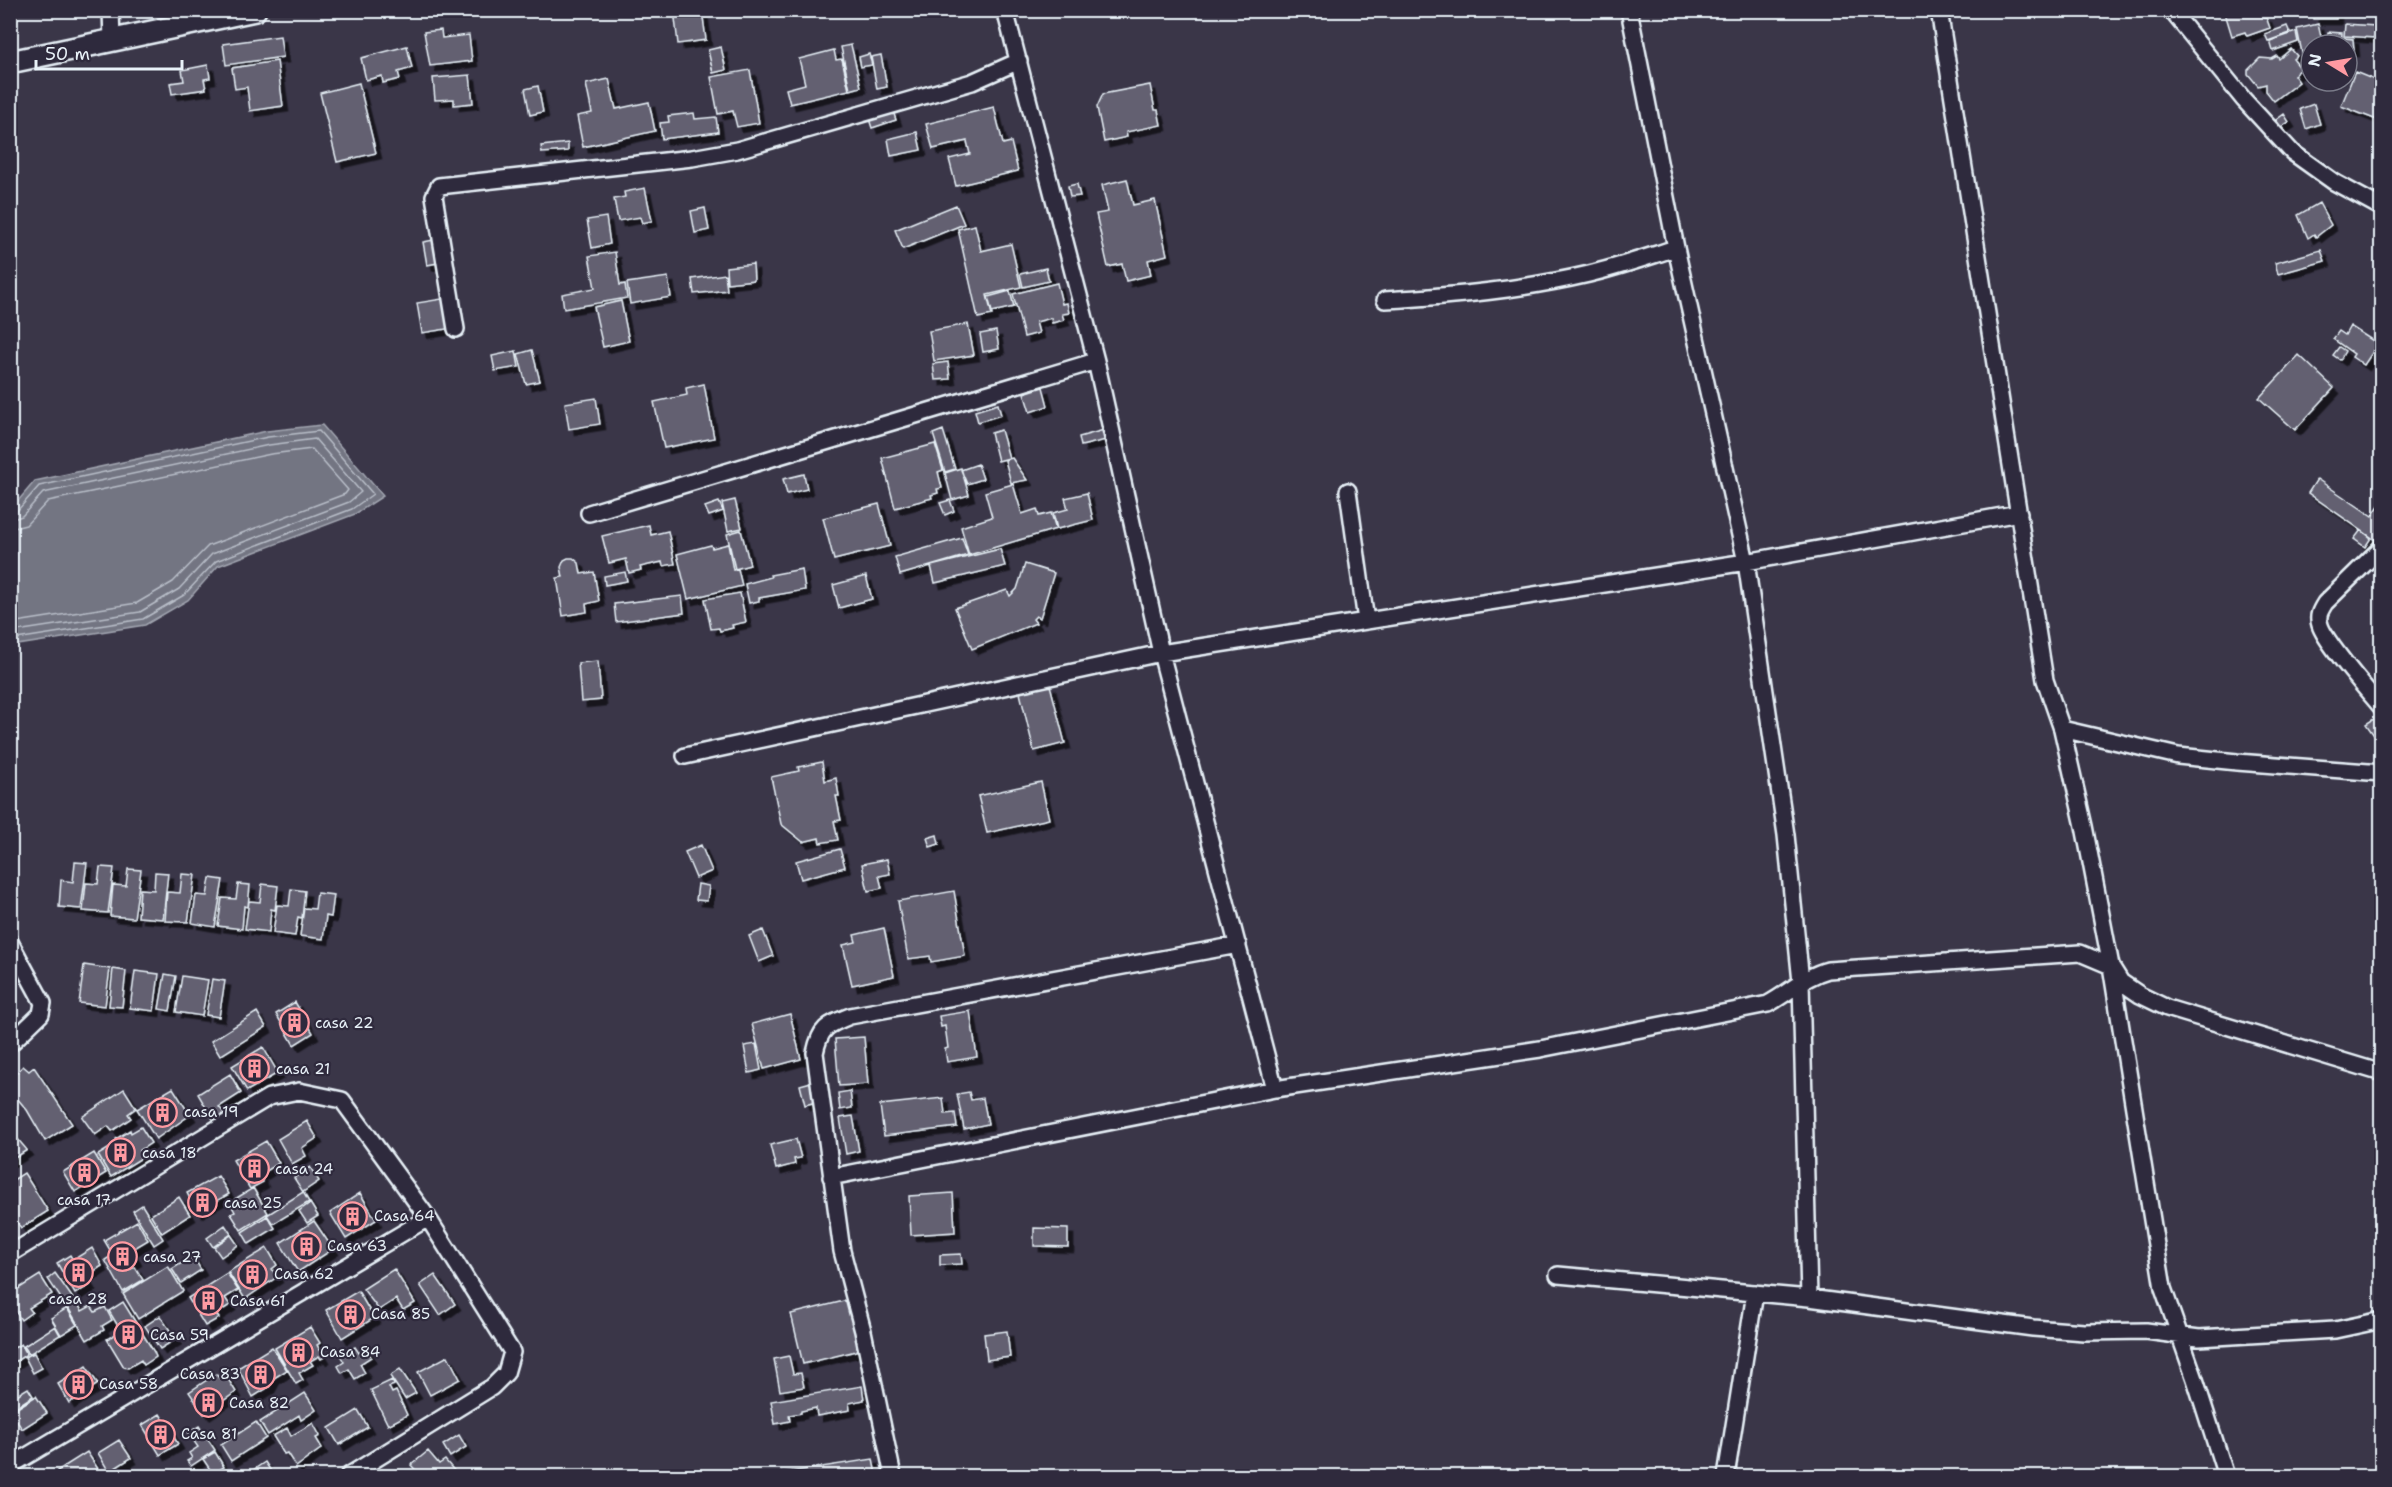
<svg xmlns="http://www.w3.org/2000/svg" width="2392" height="1487" font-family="'Shantell Sans',sans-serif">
	<defs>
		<filter id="shadow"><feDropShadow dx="5.5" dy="5.5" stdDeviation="0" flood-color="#0009"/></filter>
	</defs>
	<rect width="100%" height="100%" fill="#3a3648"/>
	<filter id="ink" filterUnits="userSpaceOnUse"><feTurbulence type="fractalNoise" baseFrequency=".0167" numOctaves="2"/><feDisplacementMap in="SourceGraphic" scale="12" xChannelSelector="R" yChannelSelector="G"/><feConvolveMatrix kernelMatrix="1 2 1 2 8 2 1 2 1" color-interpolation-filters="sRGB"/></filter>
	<g filter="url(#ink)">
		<path fill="#737482" stroke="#a2a6b1" stroke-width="1.5" d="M322 425 383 496 355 514 218 566 188 600 145 625 11 646V509L35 481 267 431Z"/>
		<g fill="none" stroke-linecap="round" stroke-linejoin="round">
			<path stroke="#b9bfc9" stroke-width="1.5" d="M10 512 17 511 39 486 268 437 319 431 373 494 352 509 216 561 184 595 143 619 10 640
				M10 520 22 516 43 493 269 445 315 439 361 492 349 502 212 554 179 589 140 612 10 632
				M10 529 26 525 48 501 271 454 312 449 348 490 345 494 208 546 173 582 137 603 10 623"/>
		</g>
		<path fill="#636171" stroke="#e8f1f8" stroke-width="1.5" filter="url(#shadow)" d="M674 10H702L706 40 678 44Z
			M2224 10H2261L2264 18 2266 17 2270 28 2247 36 2245 32 2232 36Z
			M2313 10H2336V19H2313Z
			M2318 24 2323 45H2311V76L2307 77 2297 29Z
			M2345 24 2376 26 2375 38 2344 36Z
			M2287 26 2290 33 2268 41 2265 34Z
			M441 30 442 38 469 35 472 61 430 66 424 32Z
			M2296 32 2298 42 2273 51 2270 41Z
			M2328 32 2342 33 2341 45 2327 43Z
			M280 36 283 57 226 65 223 44Z
			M2344 38 2353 39 2354 51H2347V45H2343Z
			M851 45 861 87 850 90 841 47Z
			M407 46 412 68 398 72 400 79 383 83 382 76 366 80 361 58Z
			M721 47 726 70 713 73 708 50Z
			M2291 49 2297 56 2293 59 2301 69 2294 75 2299 82 2274 101 2266 91V84L2258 86 2248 74V70L2260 58 2272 59 2277 56 2279 59Z
			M834 50 836 60 842 59 849 90 790 104 786 89 805 84 799 59Z
			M869 54 872 65 861 67 859 57Z
			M881 55 887 87 877 89 871 57Z
			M277 61 283 106 250 111 247 87 235 89 232 68Z
			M208 65 210 78 204 79 206 89 172 94 170 83 184 81 182 70Z
			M750 70 759 123 737 127 733 111 718 114 711 77Z
			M2355 72 2382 83V109L2377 120 2341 106Z
			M470 75 473 103 454 105V99L435 100 433 78Z
			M609 79 616 109 649 102 655 131 583 147 577 116 592 113 586 84Z
			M359 83 376 153 337 162 320 93Z
			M1150 85 1155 110H1158L1161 125 1126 132 1127 137 1104 142 1097 107 1103 94Z
			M538 86 543 112 530 115 525 89Z
			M2314 104 2320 124 2306 129 2300 109Z
			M994 107 1003 144 1011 142 1018 171 956 186 949 159 970 154 967 141 933 149 926 124Z
			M893 111 896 120 872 128 869 119Z
			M694 113 695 119 716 117 718 132 662 139 660 123 669 122 668 116Z
			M2284 114 2289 122 2281 127 2276 120Z
			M917 132 921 150 891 156 888 139Z
			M568 143V151L542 153 541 146Z
			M1127 179 1133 205 1155 200 1167 255 1148 260 1151 275 1126 281 1122 264 1108 267 1096 214 1108 212 1102 185Z
			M1077 184 1080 196 1070 197 1068 186Z
			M645 188 652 221 642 223 640 217 618 221 614 199 625 197 624 192Z
			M2319 203 2331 225 2316 237 2314 234 2308 238 2298 215Z
			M956 205 964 224 903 249 895 230Z
			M705 208 709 230 695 233 691 211Z
			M606 217 610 244 592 248 587 220Z
			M975 225 981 251 1011 244 1021 287 987 295 992 315 978 318 958 229Z
			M439 239 443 262 427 265 423 242Z
			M2321 250 2325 261 2278 274 2275 263Z
			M615 252 620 285 625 284 627 298 564 309 562 294 595 288 589 256Z
			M753 264 754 280 727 283 726 267Z
			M1046 268 1049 281 1023 287 1020 274Z
			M725 274 727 290 694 294 692 279Z
			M668 277 671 297 630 304 627 283Z
			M1057 283 1062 304 1067 303 1069 313 1062 314 1064 320 1052 323 1051 318 1036 322 1039 333 1024 337 1013 294Z
			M1010 291 1014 307 992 312 988 297Z
			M448 298 453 328 422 333 417 303Z
			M621 301 629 341 603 347 594 307Z
			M968 324 974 355 934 361 929 331Z
			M2350 326 2378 344 2364 365 2352 357 2354 354 2333 339 2339 331 2345 335Z
			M996 331 999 349 983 352 980 334Z
			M2339 347 2345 351 2340 360 2333 355Z
			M532 350 540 381 526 384 518 354Z
			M516 351 519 367 495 371 492 356Z
			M2299 355 2334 388 2295 430 2259 398Z
			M948 362 950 379 935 380 933 364Z
			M704 384 714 438 664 448 654 402 687 395 686 388Z
			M1043 387 1048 406 1030 412 1024 393Z
			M596 398 600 424 569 429 565 403Z
			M998 404 1001 415 978 422 975 411Z
			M943 430 955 469 945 472 933 434Z
			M1001 430 1009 458 998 461 991 433Z
			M1104 430 1106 440 1081 446 1079 437Z
			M935 444 943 470 938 472 942 488 937 489 938 493 931 495 932 498 895 508 882 458Z
			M1012 458 1027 480 1011 483 1005 460Z
			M978 464 983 479 967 484 961 470Z
			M961 468 969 495 952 500 945 473Z
			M804 474 807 489 787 494 783 479Z
			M2317 479 2372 516 2382 501 2381 544 2308 493Z
			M1013 484 1022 514 1037 509 1039 516 1051 513 1056 529 969 555 961 527 992 517 985 492Z
			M1087 493 1093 520 1057 529 1053 513 1068 509 1065 498Z
			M735 500 742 528 728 531 722 503Z
			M950 500 954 511 945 515 940 503Z
			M719 502 723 511 709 516 705 507Z
			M879 504 890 546 834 560 823 518Z
			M649 525 651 535 668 531 675 564 663 566 662 562 640 567 641 570 629 573 626 559 609 563 602 536Z
			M741 530 750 565 735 569 727 534Z
			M2361 530 2371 538 2365 547 2354 539Z
			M962 538 968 555 900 575 895 557Z
			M728 544 733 570 738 569 742 586 688 599 677 554 711 545 712 548Z
			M1000 549 1005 566 935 583 931 566Z
			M568 558H573L579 563 581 574 594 572 599 601 586 604 587 612 563 616 557 578 563 577 561 567 564 560Z
			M1025 564 1054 573 1040 618 1036 616 1033 619 1036 623 972 649 955 608 1007 590 1010 596 1017 589Z
			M802 569 805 590 759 598V601L749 603 745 584 771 577 770 575Z
			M625 572 627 581 605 585 604 576Z
			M866 576 872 599 839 608 833 585Z
			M740 593 746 622 732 625 733 628 720 631 719 628 711 629 705 599Z
			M682 596 684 613 616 622 614 604Z
			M598 661 601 700 581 702 578 663Z
			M1050 685 1065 743 1034 751 1020 693Z
			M2380 715 2382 738 2378 741 2366 724Z
			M822 762 825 781 836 778 839 796H836L841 820 834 821 838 840 820 843 819 838 803 842 781 824 771 777 799 771 798 767Z
			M1041 782 1049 819 987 833 978 796Z
			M937 835 939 844 930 847 927 838Z
			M701 845 712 871 696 878 685 852Z
			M840 849 845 867 801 879 796 861Z
			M887 859 890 874 879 876 882 888 868 891 862 864Z
			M75 862 87 863 81 909 59 907 61 880 73 882Z
			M100 867 114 868 108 913 83 911 86 883 98 884Z
			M128 869 141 870 134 918 110 916 113 885 126 886Z
			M155 872 168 873 163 919 138 917 140 889 154 890Z
			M182 874 195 875 188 922 165 921 167 892 180 893Z
			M210 878 223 880 215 927 192 923 196 895 207 896Z
			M238 884 250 885 248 907 244 906 242 929 218 926 222 898 236 899Z
			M262 884 278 886 275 910 271 909 269 932 245 929 249 901 260 902Z
			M698 884 709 886 707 901 696 900Z
			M291 889 305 891 302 918 298 917 295 936 273 933 277 905 289 906Z
			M954 891 965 956 931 962 930 956 908 959 898 901Z
			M317 893 334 895 331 917 326 916 323 939 300 936 304 908 315 909Z
			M884 928 894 976 852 985 843 945 856 942 854 935Z
			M763 930 773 956 759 962 749 936Z
			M84 965 110 969 105 1006 79 1003Z
			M113 969 126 971 122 1007 109 1006Z
			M135 971 159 974 154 1011 130 1008Z
			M165 974 176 976 170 1011 159 1009Z
			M182 976 208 980 202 1016 176 1012Z
			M212 979 225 981 219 1017 206 1015Z
			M295 1002 313 1033 294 1045 276 1014Z
			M970 1011 977 1057 947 1062 945 1049 948 1048 945 1026 941 1027 939 1016Z
			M257 1012 266 1027 220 1056 211 1041Z
			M790 1014 801 1059 764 1069 752 1024Z
			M864 1037 868 1084 839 1086 835 1039Z
			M756 1044 761 1070 749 1073 744 1046Z
			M263 1047 278 1073 247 1091 232 1066Z
			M23 1066 29 1071 34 1067 72 1124 45 1141 27 1110 10 1090 15 1088 10 1079Z
			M230 1074 241 1093 219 1107 225 1114 214 1121 198 1094Z
			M811 1082 816 1102 805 1105 800 1085Z
			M173 1088 190 1115 156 1139 137 1109Z
			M124 1089 136 1108 128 1114 131 1118 112 1131 108 1126 95 1135 82 1117Z
			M850 1091 852 1108 840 1110 838 1093Z
			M969 1092 971 1100 983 1098 988 1124 964 1129 957 1094Z
			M943 1098 945 1114 955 1113 957 1127 884 1136 880 1105Z
			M853 1116 859 1151 846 1154 840 1118Z
			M307 1121 317 1138 302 1148 306 1156 292 1164 278 1139Z
			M141 1127 151 1143 139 1151 143 1157 111 1177 98 1155 118 1143 116 1139 130 1130 131 1133Z
			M10 1130 27 1150 10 1161Z
			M796 1139 801 1158 794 1159 795 1164 776 1169 770 1145Z
			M266 1141 279 1163 260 1175 263 1182 250 1189 233 1160Z
			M94 1153 106 1173 75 1192 63 1172Z
			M310 1167 319 1181 303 1192 294 1178Z
			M24 1173 48 1211 21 1228 10 1212V1182Z
			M218 1176 229 1194 197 1212 187 1193Z
			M253 1188 268 1213 241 1230 231 1214 235 1212 231 1205 237 1201 235 1199Z
			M303 1192 309 1202 273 1224 267 1215Z
			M360 1193 376 1220 346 1239 330 1213Z
			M953 1193 955 1232 911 1235 909 1196Z
			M179 1197 190 1215 162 1233 151 1215Z
			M310 1203 318 1216 307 1223 299 1211Z
			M142 1205 163 1239 154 1245 133 1211Z
			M267 1216 275 1228 249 1244 242 1232Z
			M137 1221 148 1240 131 1250 136 1260 127 1265 129 1270 135 1267 143 1280 123 1292 105 1260 113 1255 104 1240Z
			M314 1221 333 1249 298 1272 280 1243Z
			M225 1225 231 1234 213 1247 207 1238Z
			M1034 1228 1068 1229V1247L1034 1246Z
			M231 1235 238 1245 221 1257 214 1247Z
			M92 1248 102 1266 85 1277 90 1285 75 1294 57 1263 70 1255 73 1260Z
			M267 1248 277 1265 272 1269 277 1277 245 1299 228 1272Z
			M961 1254 962 1264 940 1265V1255Z
			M193 1256 201 1270 181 1283 172 1269Z
			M168 1266 183 1291 138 1319 123 1294Z
			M394 1269 415 1303 403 1310 396 1299 379 1310 363 1289Z
			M55 1273 74 1300 66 1306 48 1279Z
			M227 1273 238 1290 225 1298 230 1305 216 1314 219 1318 205 1326 188 1298Z
			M40 1275 52 1294 29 1308 32 1312 21 1320 10 1303V1294Z
			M435 1275 455 1304 440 1315 420 1285Z
			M358 1291 374 1318 342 1338 326 1310Z
			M848 1300 860 1350 803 1364 791 1314Z
			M76 1301 82 1311 91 1306 95 1312 105 1307 112 1320 102 1326 104 1330 87 1340 67 1306Z
			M123 1302 154 1352 156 1357 144 1365 141 1360 128 1368 124 1367 107 1339 121 1331 109 1311Z
			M67 1308 77 1325 61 1335 51 1318Z
			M160 1316 176 1339 160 1349 145 1326Z
			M55 1326 60 1335 29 1354 24 1346Z
			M310 1327 320 1343 317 1345 324 1357 321 1359 319 1356 310 1361 313 1365 299 1373 303 1380 296 1384 275 1348Z
			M1007 1331 1010 1357 987 1360 984 1334Z
			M21 1344 27 1354 10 1365V1350Z
			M272 1347 287 1370 274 1378 269 1387 253 1397 238 1368Z
			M355 1347 359 1353 366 1348 371 1357 360 1364 365 1373 355 1379 349 1369 342 1373 338 1366 344 1362 340 1355Z
			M34 1353 42 1368 33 1373 25 1357Z
			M448 1356 460 1379 430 1395 418 1372Z
			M789 1356 793 1374 801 1373 804 1387 780 1391 774 1359Z
			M86 1366 98 1384 69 1403 58 1384Z
			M400 1369 416 1393 405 1399 390 1376Z
			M216 1374 219 1378 225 1374 236 1392 204 1414 189 1392Z
			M392 1380 394 1385 389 1387 392 1393 396 1391 407 1415 388 1425 371 1390Z
			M862 1386 864 1400 849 1403 850 1410 817 1416 816 1408 801 1411V1413L789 1415 790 1421 775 1424 771 1401Z
			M28 1388 33 1396 10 1411V1399Z
			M305 1393 316 1410 301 1420 299 1415 268 1435 260 1422Z
			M36 1396 47 1413 22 1429 11 1412Z
			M358 1410 368 1427 339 1445 329 1428Z
			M160 1414 178 1444 160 1455 142 1425Z
			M256 1422 266 1438 231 1461 221 1445Z
			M313 1423 320 1436 316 1438 322 1448 296 1467 287 1453 284 1454 273 1436 287 1428 291 1436Z
			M199 1426 215 1450 191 1466 187 1461 192 1458 189 1453 198 1447 188 1433Z
			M459 1435 466 1447 450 1457 443 1445Z
			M119 1440 131 1458 109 1472 98 1453Z
			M428 1451 439 1464 445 1460 457 1474 454 1476H417L419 1474 411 1465Z
			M87 1452 102 1475 61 1476 57 1471Z
			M215 1452 224 1467 213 1474 203 1459Z
			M873 1459 876 1475 783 1476 782 1473Z
			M265 1462 274 1476H244Z"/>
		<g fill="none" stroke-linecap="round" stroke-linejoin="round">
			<defs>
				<path id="minor" d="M111 10 112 40
					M1005 10 1096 361 1161 653 1275 1089
					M1629 10 1676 248 1746 562 1786 835 1801 982 1809 1298
					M1939 10 2045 680 2062 729 2084 826 2111 966 2163 1288 2195 1379 2226 1476
					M2171 10 2244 100 2292 152 2334 182 2382 208
					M1385 300C1454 296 1521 290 1589 274 1618 267 1647 257 1676 248
					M456 329 434 196 439 186 692 158 737 150 972 82 1019 61
					M1348 491 1366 621
					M589 513 1096 361
					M2382 547 2325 603C2320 611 2317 616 2320 625 2325 642 2368 691 2382 708
					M2062 729 2178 756 2237 762 2382 773
					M685 756 1161 653 1746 562 2019 513
					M10 942 43 1003 41 1014 10 1044
					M831 1177 1275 1089 1540 1049 1768 1004C1789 993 1805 976 1828 970L2080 953 2111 966 2121 982 2140 995 2167 1008 2382 1073
					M10 1254 269 1097 299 1091 342 1100 428 1218 512 1352 506 1373 492 1387 348 1476
					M1558 1275 1809 1298 2033 1328 2084 1332 2146 1331 2199 1338 2335 1330 2382 1320
					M10 1466 428 1218
					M893 1476 863 1331 842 1251 815 1053C820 1028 827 1025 850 1016L1238 945
					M1726 1476 1755 1293"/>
				<path id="secondary" d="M10 62 255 10"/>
			</defs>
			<use href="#minor" stroke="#e8f1f8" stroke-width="20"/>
			<use href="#secondary" stroke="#e8f1f8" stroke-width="26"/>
			<use href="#minor" stroke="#2f2a3d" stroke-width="15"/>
			<use href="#secondary" stroke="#2f2a3d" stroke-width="21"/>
		</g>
	</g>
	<defs>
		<symbol id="building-ring" viewBox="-11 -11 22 22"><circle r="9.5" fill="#2f2a3d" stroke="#ff9aa2" stroke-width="1.5"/><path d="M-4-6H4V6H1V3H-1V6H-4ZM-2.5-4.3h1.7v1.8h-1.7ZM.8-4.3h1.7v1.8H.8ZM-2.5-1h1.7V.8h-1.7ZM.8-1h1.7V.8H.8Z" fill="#ff9aa2"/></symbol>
	</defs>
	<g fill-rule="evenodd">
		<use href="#building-ring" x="278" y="1006" width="33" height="33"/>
		<use href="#building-ring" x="238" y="1052" width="33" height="33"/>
		<use href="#building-ring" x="146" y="1096" width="33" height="33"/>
		<use href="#building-ring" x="104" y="1136" width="33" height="33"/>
		<use href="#building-ring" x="238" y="1152" width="33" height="33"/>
		<use href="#building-ring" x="68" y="1156" width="33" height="33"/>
		<use href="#building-ring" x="186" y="1186" width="33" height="33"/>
		<use href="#building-ring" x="336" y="1200" width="33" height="33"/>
		<use href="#building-ring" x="290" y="1230" width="33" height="33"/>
		<use href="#building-ring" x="106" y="1240" width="33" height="33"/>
		<use href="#building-ring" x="62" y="1256" width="33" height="33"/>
		<use href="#building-ring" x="236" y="1258" width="33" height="33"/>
		<use href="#building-ring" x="192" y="1284" width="33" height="33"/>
		<use href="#building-ring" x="334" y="1298" width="33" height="33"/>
		<use href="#building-ring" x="112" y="1318" width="33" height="33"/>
		<use href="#building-ring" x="282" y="1336" width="33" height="33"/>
		<use href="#building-ring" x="244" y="1358" width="33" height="33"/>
		<use href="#building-ring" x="62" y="1368" width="33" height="33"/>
		<use href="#building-ring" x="192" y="1386" width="33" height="33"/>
		<use href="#building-ring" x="144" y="1418" width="33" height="33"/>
	</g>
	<g text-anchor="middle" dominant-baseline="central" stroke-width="4.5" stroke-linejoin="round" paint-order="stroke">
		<g font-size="15" fill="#e8f1f8" stroke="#2f2a3d" text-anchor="start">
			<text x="315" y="1023">casa 22</text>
			<text x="276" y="1069">casa 21</text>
			<text x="184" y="1112">casa 19</text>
			<text x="142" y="1153">casa 18</text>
			<text x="275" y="1169">casa 24</text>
			<text x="84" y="1200" text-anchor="middle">casa 17</text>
			<text x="224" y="1203">casa 25</text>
			<text x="374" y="1216">Casa 64</text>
			<text x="327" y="1246">Casa 63</text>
			<text x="143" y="1257">casa 27</text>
			<text x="274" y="1274">Casa 62</text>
			<text x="78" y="1299" text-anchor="middle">casa 28</text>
			<text x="230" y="1301">Casa 61</text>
			<text x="371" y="1314">Casa 85</text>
			<text x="150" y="1335">Casa 59</text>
			<text x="320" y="1352">Casa 84</text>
			<text x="240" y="1374" text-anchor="end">Casa 83</text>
			<text x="99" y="1384">Casa 58</text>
			<text x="229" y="1403">Casa 82</text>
			<text x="181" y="1434">Casa 81</text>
		</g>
	</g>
	<rect width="2392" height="1487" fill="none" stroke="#2f2a3d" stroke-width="36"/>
	<rect x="18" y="18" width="2356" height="1451" fill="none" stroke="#e8f1f8" stroke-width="2" filter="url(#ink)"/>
	<g transform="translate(2329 63) rotate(281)"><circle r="28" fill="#2f2a3d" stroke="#797a88" stroke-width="1.5"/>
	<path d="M0-4.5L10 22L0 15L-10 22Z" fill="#ff9aa2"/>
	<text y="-9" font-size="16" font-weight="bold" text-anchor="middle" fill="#e8f1f8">N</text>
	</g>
	<path d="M36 60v9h146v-9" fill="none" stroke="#e8f1f8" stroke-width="3"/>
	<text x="45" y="60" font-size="18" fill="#e8f1f8" stroke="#2f2a3d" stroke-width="4.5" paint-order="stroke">50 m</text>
</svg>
